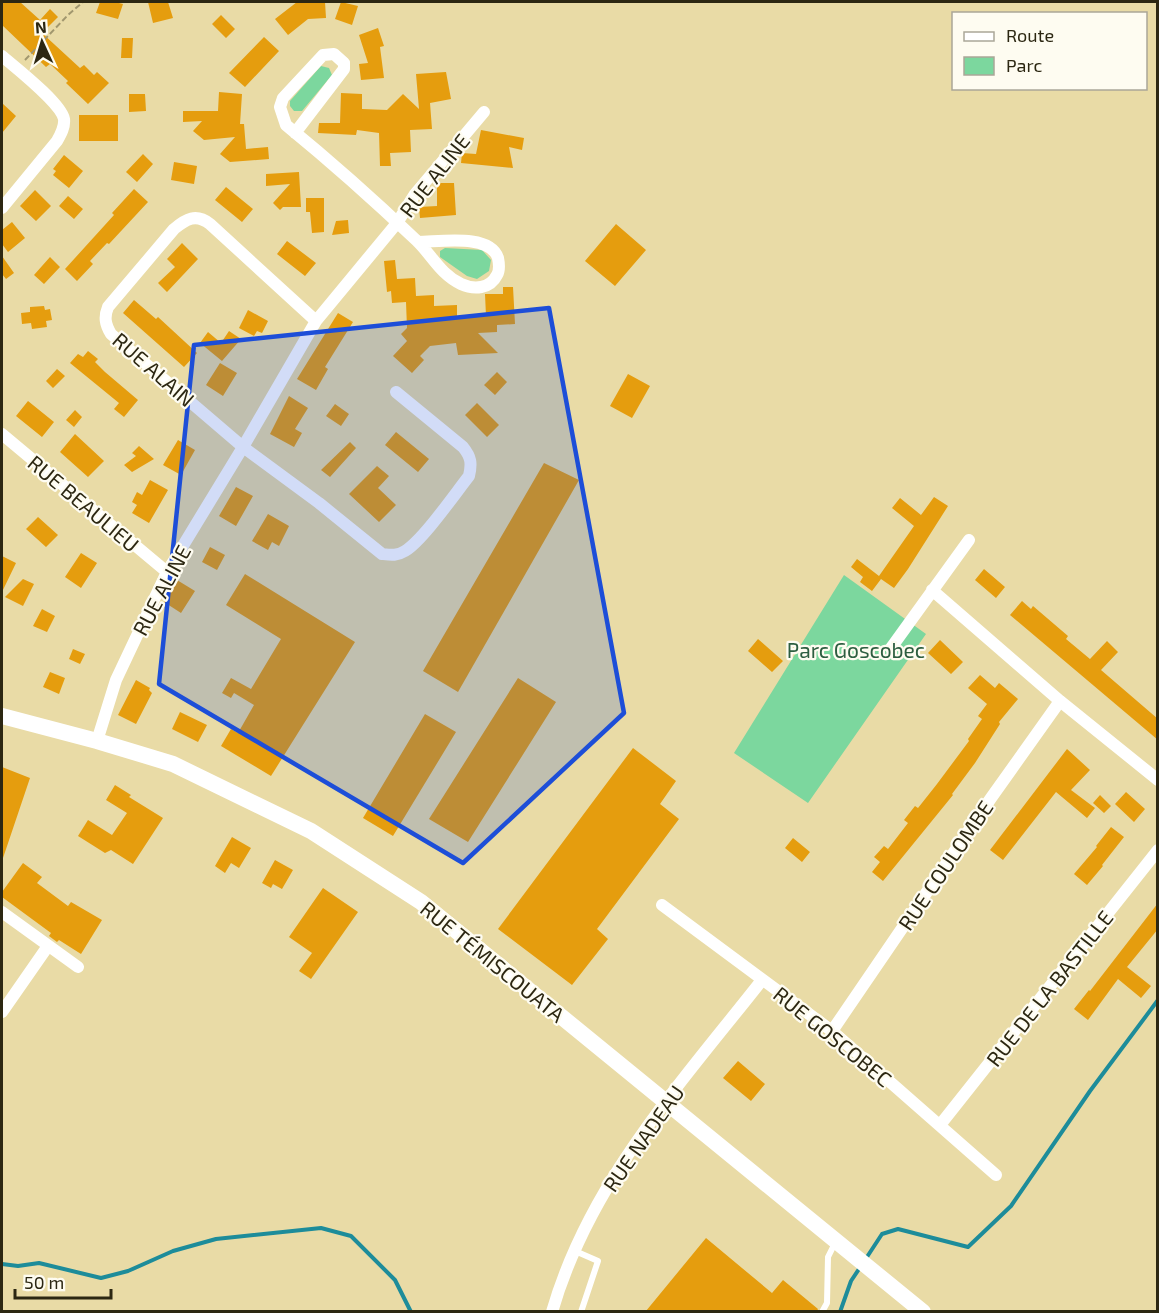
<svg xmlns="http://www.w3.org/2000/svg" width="1159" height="1313" font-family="'Exo 2',sans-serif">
	<rect width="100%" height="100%" fill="#e9dba6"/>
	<path fill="#7cd79e" d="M321 66 329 68 332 75 302 111H294L290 106V101Z
		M445 248 482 250 491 260 489 271 477 279 467 276 440 257V251Z
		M844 575 926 634 808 803 734 753Z"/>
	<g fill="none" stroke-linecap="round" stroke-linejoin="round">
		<path stroke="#1d8c9a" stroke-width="4" d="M865 1260 882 1234 898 1229 968 1247 1011 1206 1090 1091 1158 1000
			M2 1264 18 1266 39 1263 101 1278 128 1271 173 1251 216 1239 321 1228 351 1236 395 1280 411 1312
			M840 1312 851 1281 861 1266"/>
	</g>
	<path fill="#e59d0e" d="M2 2H20L40 20 50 9 58 17 42 33 80 68 84 65 94 75 97 72 109 83 88 104 66 83 68 81 50 64 46 67 2 25Z
		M100 2H115L123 4 118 19 96 13Z
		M148 2H168L173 18 153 23Z
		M297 2H325L326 18 308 19 288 35 275 19Z
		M341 2 358 6 352 25 335 19Z
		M221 15 235 29 226 38 212 24Z
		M378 28 384 46 380 47 384 78 361 80 359 64 368 63 359 35Z
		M264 37 279 51 245 87 229 73Z
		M122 38H133L132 58H121Z
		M446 72 451 99 430 103 432 129 410 130 411 152 390 153 391 166H380L379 133 357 130 356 135 318 133 319 123H340L341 93 362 94V109L387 110 403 94 419 109 416 74Z
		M219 92 242 94 240 124H244L246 149 268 147 269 159 230 162 220 154 235 137 204 140 193 131 202 121 183 122V111H218Z
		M129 94H145L146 111 129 112Z
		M2 103 16 116 2 133Z
		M79 115H118V141H79Z
		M481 130 524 138 522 150 509 147 513 168 461 163 462 153 476 154Z
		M143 154 153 164 137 182 126 172Z
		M64 155 83 171 69 188 53 175 56 171 53 169Z
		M174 162 197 166 194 184 171 180Z
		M299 172 301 207H283L280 210 273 203 290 184 266 186V174Z
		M437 183H454L456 215 420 218 419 207 437 206Z
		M226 187 253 209 242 222 215 200Z
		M134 189 148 202 109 244 107 243 90 261 93 264 77 281 65 269 114 215 112 213Z
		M35 190 51 206 36 221 20 206Z
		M68 196 83 209 74 219 59 206Z
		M306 198H324V232L312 233 310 212H306Z
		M348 220 349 233 332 235 336 221Z
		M12 222 25 238 8 252 2 244V230Z
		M616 224 646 250 615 286 585 261Z
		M287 241 316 263 305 276 277 254Z
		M182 243 198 259 167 292 158 283 175 267 167 259Z
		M2 256 14 273 6 279 2 274Z
		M50 257 60 267 44 284 34 275Z
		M395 260 397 279 415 278 416 296 434 295V306L457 305V317L486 316 485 294H503V287H513L515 324 497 325V332L478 333 498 353 458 355 456 343 430 346 420 356 424 360 412 373 393 356 407 341 401 334 407 328 406 302 392 303 391 291 387 292 384 261Z
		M134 300 156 319 158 317 197 353 184 367 123 313Z
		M44 306 45 310 50 309 52 320 46 321 47 327 32 329 31 323 22 324 21 313 30 312V307Z
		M248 310 268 321 262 333 257 331 254 336 239 328Z
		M338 313 353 322 325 367 328 369 316 390 297 379Z
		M229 331 241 339 222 361 200 343 208 332 221 343Z
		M88 351 98 359 95 362 105 372 138 400 124 417 114 409 119 403 70 363 78 354 83 357Z
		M220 363 237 373 223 396 206 385Z
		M57 369 65 376 53 388 46 381Z
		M497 372 507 382 495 395 484 385Z
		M628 374 650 386 632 418 610 406Z
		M289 396 308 408 295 429 302 433 294 447 270 434Z
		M28 401 54 422 42 437 16 416Z
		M477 403 499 425 487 437 465 415Z
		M335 404 349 414 341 426 326 416Z
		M75 410 82 417 74 427 66 420Z
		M396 432 429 459 418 472 385 445Z
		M75 434 104 461 88 477 60 452Z
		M178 440 195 450 181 475 163 465Z
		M350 442 356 448 330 477 321 470Z
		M139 446 154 459 132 472 124 465 136 456 132 453Z
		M544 463 579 480 458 692 423 671Z
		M377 466 389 476 378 488 396 505 379 522 349 494Z
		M150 480 168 490 149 523 132 513 137 505 132 502 137 492 142 495Z
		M236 487 253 496 236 526 219 516Z
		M934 497 948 506 908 569 894 588 881 579 872 591 860 582 863 577 851 567 857 559 879 576 914 526 892 508 900 498 921 515Z
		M268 514 289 526 279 546 272 542 268 550 252 541Z
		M38 517 58 535 46 547 26 529Z
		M210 547 225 555 217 570 202 562Z
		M81 553 97 563 81 588 65 577Z
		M2 556 16 563 2 592Z
		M984 569 1005 587 996 598 975 580Z
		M245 574 355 642 271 776 221 746 231 729 238 733 254 705 234 693 231 698 222 693 231 678 251 689 281 639 226 605Z
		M23 579 34 584 23 606 5 597Z
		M177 580 195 591 181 613 164 602Z
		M1022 601 1031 609 1033 606 1068 636 1066 639 1090 659 1107 641 1118 652 1101 670 1158 719V740L1010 615Z
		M42 609 55 616 47 632 33 626Z
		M758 639 783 661 772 672 748 651Z
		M940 640 963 662 951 674 928 653Z
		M73 649 85 654 80 664 69 659Z
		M50 672 65 678 59 694 43 687Z
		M980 675 995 688 999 683 1018 699 999 722 1000 724 975 763 952 794 953 795 883 881 872 872 880 862 874 857 884 846 888 849 908 823 904 820 915 806 918 808 937 784 969 741 968 739 982 719 978 716 987 704 968 688Z
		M518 678 556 702 468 842 429 819Z
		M136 680 150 688 149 690 152 693 136 724 118 715Z
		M180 712 207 725 198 742 172 729Z
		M425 714 456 732 393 836 363 818Z
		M633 748 676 781 660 804 679 819 597 929 608 939 572 985 498 929Z
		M1067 749 1090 770 1071 790 1095 808 1087 818 1056 792 1003 860 990 850Z
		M2 767 30 778 3 858H2Z
		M115 785 131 795 129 797 163 818 133 864 111 850 105 853 78 836 88 820 112 835 127 813 106 800Z
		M1126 792 1145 809 1134 822 1115 804Z
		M1100 795 1111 806 1104 813 1093 803Z
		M1111 827 1124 837 1102 865 1103 866 1087 885 1074 874 1097 847 1096 846Z
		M232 837 251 848 239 868 231 863 225 873 215 866Z
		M793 838 810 852 802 862 785 848Z
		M275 860 293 870 282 889 273 884 271 888 262 883Z
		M23 863 42 877 37 883 68 906 71 902 102 920 81 954 59 940 57 942 49 936 51 933 2 897V892Z
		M323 888 358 912 311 979 299 971 312 953 289 937Z
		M1158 903V929L1127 967 1151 986 1141 998 1118 979 1088 1020 1074 1009 1089 990 1090 991Z
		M738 1061 765 1084 751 1101 723 1078Z
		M706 1238 772 1293 783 1280 818 1309 817 1311H646Z"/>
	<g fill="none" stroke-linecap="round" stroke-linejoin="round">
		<path stroke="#a1976e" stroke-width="2" stroke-dasharray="6 3" stroke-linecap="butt" d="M25 60 68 15 83 2"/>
		<path stroke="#fff" stroke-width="6" d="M575 1251 598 1261 581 1312
			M822 1312 827 1303 828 1257 835 1243"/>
		<path stroke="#fff" stroke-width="12" d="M2 56C16 68 61 103 64 119 65 127 61 134 57 141L2 208
			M295 133 344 69V63L334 54 323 55 283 98 280 107 286 125C330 161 375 201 416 240 432 255 440 274 461 284 474 290 490 289 497 275 500 270 499 263 498 258 490 233 439 242 418 242
			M316 321 210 224C196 213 186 219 174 229L108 307C104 317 105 324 111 334L243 447 316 321 397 223 415 194 484 112
			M2 434 167 572
			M932 590 1060 701 1158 780
			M891 648 969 540
			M97 741 116 680 167 572 243 447 319 503 382 554C391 555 397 556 405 551 423 540 454 495 469 476 472 463 471 457 463 447L396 392
			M662 905 832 1031 996 1175
			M2 912 78 967
			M2 1012 48 946
			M832 1031 991 798 1060 701
			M940 1125 1158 850
			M552 1312C589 1183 681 1083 762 980"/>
		<path stroke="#fff" stroke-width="16" d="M2 716 97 741 173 764 311 831 421 902 923 1312"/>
	</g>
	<path fill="#1d4ed8" fill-opacity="0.2" stroke="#1d4ed8" stroke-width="4.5" stroke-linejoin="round" d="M549 308 624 713 463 863 159 684 194 345Z"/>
	<g text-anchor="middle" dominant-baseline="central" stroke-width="4.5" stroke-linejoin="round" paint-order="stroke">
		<g font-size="21" fill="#2c2712" stroke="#fefcf1">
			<text transform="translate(434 175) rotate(-52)">RUE ALINE</text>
			<text transform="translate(154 369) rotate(41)">RUE ALAIN</text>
			<text transform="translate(84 503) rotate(40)">RUE BEAULIEU</text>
			<text transform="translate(161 590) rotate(-62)">RUE ALINE</text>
			<text transform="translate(945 865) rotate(-56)">RUE COULOMBE</text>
			<text transform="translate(493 961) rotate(39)">RUE TÉMISCOUATA</text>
			<text transform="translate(1049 988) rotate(-52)">RUE DE LA BASTILLE</text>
			<text transform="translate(833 1036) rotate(39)">RUE GOSCOBEC</text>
			<text transform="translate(643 1138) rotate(-55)">RUE NADEAU</text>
		</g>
		<g font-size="21" fill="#2d5e40" stroke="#fefcf1">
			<text x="856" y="649">Parc Goscobec</text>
		</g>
	</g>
	<rect width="1159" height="1313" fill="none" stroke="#2c2712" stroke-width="6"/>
	<rect x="952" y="12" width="195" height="78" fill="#fefcf1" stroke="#aaa798" stroke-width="1.5"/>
	<rect x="964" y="32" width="30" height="9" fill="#ffffff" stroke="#aaa798" stroke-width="1.5"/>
	<text x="1006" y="42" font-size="18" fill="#2c2712">Route</text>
	<rect x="964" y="57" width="30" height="18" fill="#7cd79e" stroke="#aaa798" stroke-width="1.5"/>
	<text x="1006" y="72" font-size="18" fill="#2c2712">Parc</text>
	<g transform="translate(42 42) rotate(356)" stroke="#fefcf1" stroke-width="4.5" paint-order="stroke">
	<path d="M0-4.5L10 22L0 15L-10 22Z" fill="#2c2712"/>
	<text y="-9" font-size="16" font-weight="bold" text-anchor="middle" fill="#2c2712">N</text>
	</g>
	<path d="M15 1289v9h96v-9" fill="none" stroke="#2c2712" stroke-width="3"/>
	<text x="24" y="1289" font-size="18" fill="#2c2712" stroke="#fefcf1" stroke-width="4.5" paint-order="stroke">50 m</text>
</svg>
